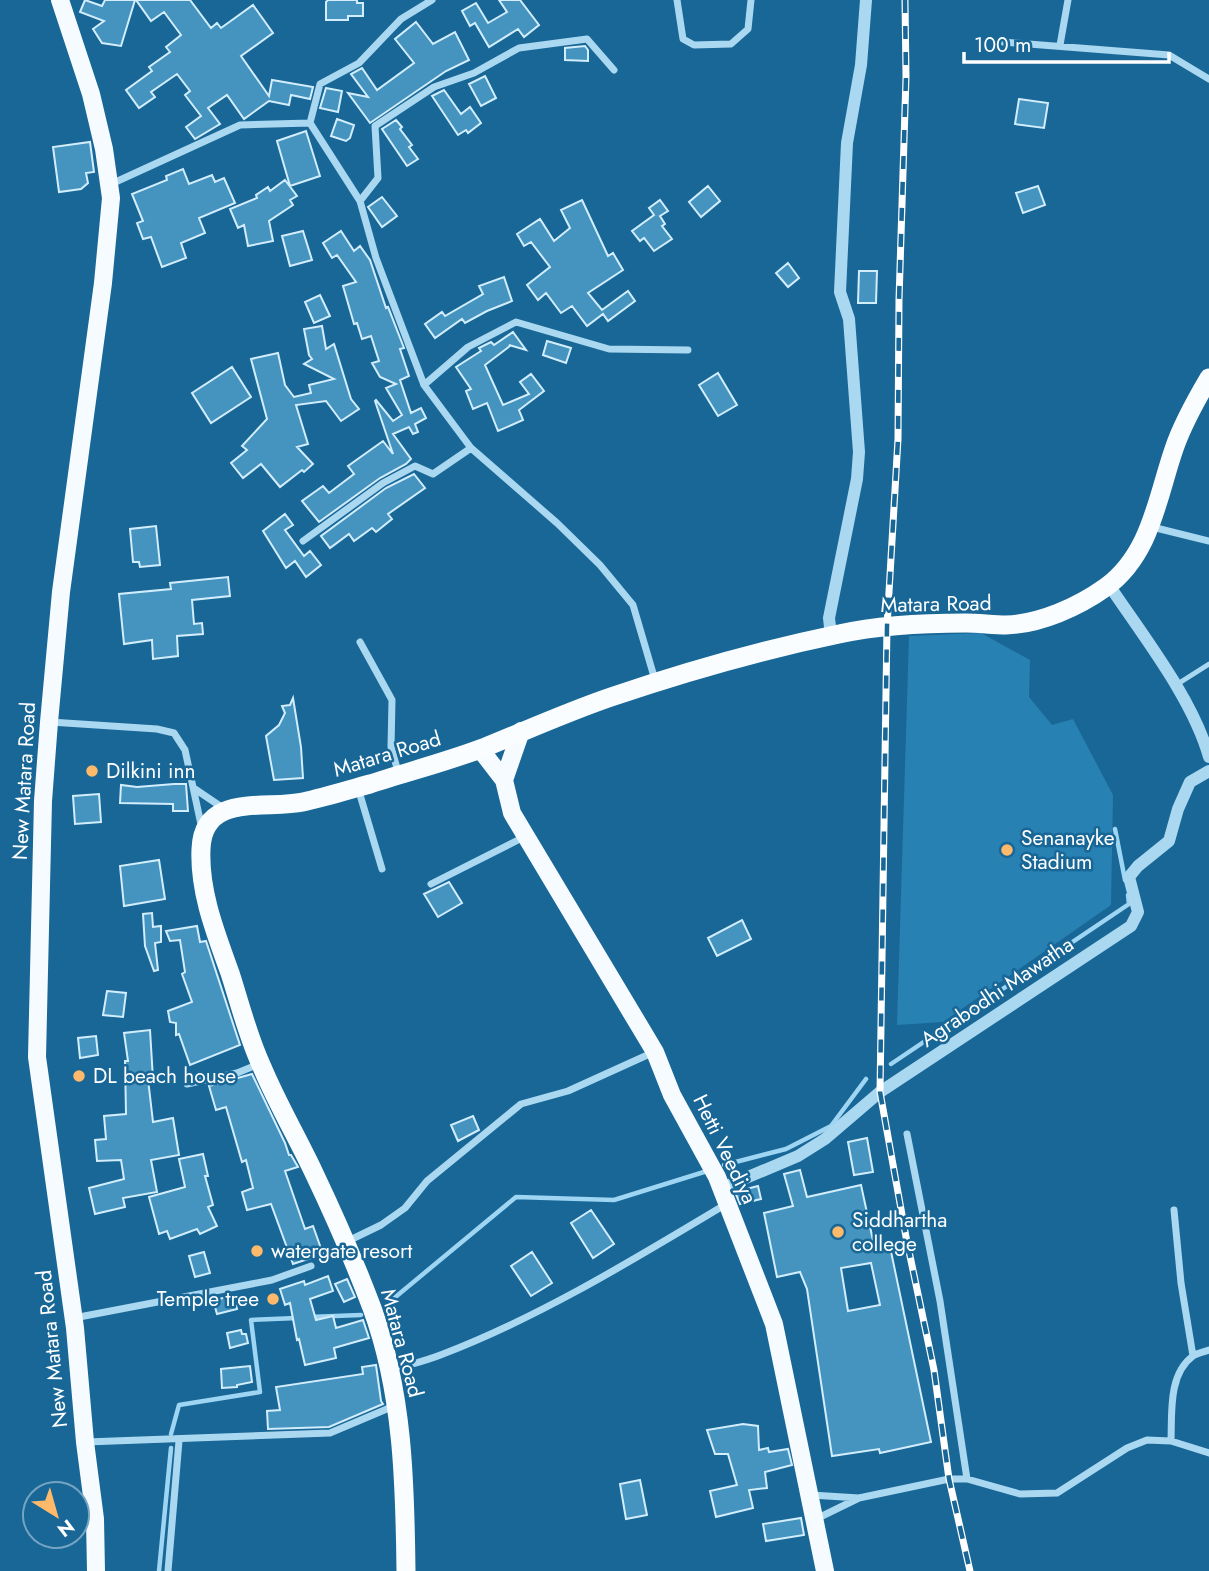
<svg xmlns="http://www.w3.org/2000/svg" width="1209" height="1571" font-family="Jost,sans-serif">
	<rect width="100%" height="100%" fill="#186797"/>
	<path fill="#2881b3" d="M981 633 1030 660 1029 697 1052 725 1073 719 1113 795 1111 905 943 1022 897 1025 909 636Z"/>
	<g fill="none" stroke-linecap="round" stroke-linejoin="round">
		<path stroke="#9ed5f3" stroke-width="4.5" d="M1115 829 1125 880
			M891 1064 1129 904 1128 895
			M724 1165 786 1149 831 1126 866 1079
			M387 1304 516 1197 614 1200 704 1172
			M309 1317 361 1315
			M171 1434 179 1405 260 1392 251 1320 297 1318
			M159 1571 171 1448"/>
	</g>
	<path fill="#4593bf" stroke="#d2edfc" stroke-width="2" fill-rule="evenodd" d="M85 0 102 6 105 0H135L121 46 102 43 93 29 104 21 80 12Z
		M136 0H190L211 28 217 23 221 28 253 5 273 33 241 56 269 96 272 80 313 87 310 99 291 95 289 105 269 101 244 119 227 95 208 108 220 124 195 139 186 127 201 116 185 95 190 91 177 74 151 92 155 97 139 108 126 90 152 71 149 67 170 52 166 47 181 35 164 12 151 21Z
		M328 0H357V3H363V16H348V20H326V2Z
		M499 0H520L539 25 524 37 518 29 489 47 475 23 470 26 462 11 476 3 488 23 507 12Z
		M416 22 433 44 455 32 469 60 446 71 370 123 348 93 368 97 351 74 362 68 377 90 414 63 395 39Z
		M585 46 588 50V61L565 60V48Z
		M485 76 496 98 481 106 469 84Z
		M326 88 342 91 338 112 320 108Z
		M444 90 461 114 470 107 481 123 468 133 466 130 458 135 432 96Z
		M1019 99 1048 103 1044 128 1015 124Z
		M337 119 354 125 350 138 346 141 331 136Z
		M396 120 402 127 400 129 412 145 409 147 418 159 407 166 382 129Z
		M306 131 320 176 290 186 277 141Z
		M90 142 94 172 86 173 88 183 81 189 59 192 53 147Z
		M183 169 189 184 212 175 215 182 224 178 235 203 199 218 205 233 181 243 186 258 162 267 151 237 143 239 137 223 143 221 132 194 167 180 166 176Z
		M285 180 297 196 290 200 293 205 269 221 273 241 248 246 244 225 238 228 230 209 257 198 256 195 268 187 270 191Z
		M708 186 720 201 701 217 689 202Z
		M1038 186 1045 205 1023 213 1016 193Z
		M382 197 397 216 382 227 368 207Z
		M582 200 608 256 613 253 623 270 588 293 602 310 628 291 635 301 608 321 603 314 587 326 572 306 561 313 546 293 538 300 527 285 550 267 531 242 524 246 517 234 540 219 554 241 570 228 561 210Z
		M660 200 668 211 660 216 665 224 662 226 672 239 654 251 644 238 640 241 632 231 654 215 649 208Z
		M303 231 312 260 290 266 282 236Z
		M341 231 354 251 360 246 370 260 386 308 388 307 404 348 400 349 409 376 400 380 411 413 421 408 426 418 415 424 418 432 413 434 409 427 393 434 411 459 406 464 380 478 319 522 302 501 323 486 329 493 354 474 348 466 383 441 393 454 375 401 376 400 393 421 402 415 386 388 396 384 380 377 372 363 379 361 371 336 362 339 357 323 354 324 343 286 356 282 337 255 332 258 323 243Z
		M788 263 799 278 788 287 776 273Z
		M859 271H877L876 303H858Z
		M504 277 512 301 487 311 465 323 462 319 435 338 425 324 442 312 445 316 483 294 479 286Z
		M320 295 330 316 314 323 305 302Z
		M322 326 326 349 334 344 351 399 359 409 341 421 326 401 296 405 308 444 297 447 313 464 304 472 302 470 280 487 261 464 243 478 231 463 247 450 242 446 267 419 251 359 278 353 285 385 294 397 311 393 309 385 334 379 304 364 312 359 309 355 304 329Z
		M513 332 526 350 509 345 510 346 485 365 503 405 529 394 520 382 531 374 544 391 519 410 523 420 498 431 487 403 473 409 466 391 471 389 456 367 481 351 479 348 491 342 494 345Z
		M547 341 571 348 566 363 543 355Z
		M232 367 251 397 211 423 192 393Z
		M718 373 737 405 718 416 699 385Z
		M414 474 425 488 388 514 392 519 376 532 372 528 354 541 349 534 330 548 321 536 386 488Z
		M285 514 293 525 285 530 304 556 310 551 321 565 306 577 295 561 286 568 263 531Z
		M156 526 160 565 140 567 139 562H133L130 529Z
		M228 577 230 596 192 600 194 624 202 623 203 634 177 636 178 656 153 659 152 640 124 644 119 594 171 589 170 583Z
		M293 698 301 747 303 778 274 780 266 736 279 725 285 713 282 706 290 705Z
		M174 784H186L188 811H173V804L120 803 121 785 137 787Z
		M99 794 101 822 75 824 73 796Z
		M159 860 165 899 124 906 120 866Z
		M449 882 462 903 438 917 424 894Z
		M152 913 153 927 161 926V942L155 943 158 970 154 971 145 946 143 914Z
		M742 920 751 939 717 956 708 938Z
		M197 926 200 942 206 941 240 1045 190 1065 179 1034 176 1035V1023L170 1022 168 1011 192 1002 182 974 185 972 180 940 170 941 166 931Z
		M107 991 126 993 123 1017 103 1015Z
		M150 1030 153 1079H148L153 1122 173 1118 179 1155 151 1160 157 1192 123 1198 125 1207 95 1214 89 1188 124 1179 121 1160 97 1161 95 1140 106 1139 104 1116 126 1114 125 1061H128L124 1033Z
		M96 1036 98 1055 80 1058 78 1038Z
		M252 1074 285 1143 289 1155H291L298 1167 285 1171 305 1229 313 1226 323 1254 293 1264 271 1204 247 1210 242 1192 253 1188 246 1160 242 1162 226 1107 216 1110 209 1086Z
		M473 1116 479 1130 458 1141 451 1125Z
		M867 1138 873 1172 854 1175 848 1142Z
		M203 1154 208 1176H205L213 1205 208 1207 217 1226 200 1234 197 1229 170 1239 167 1231 159 1234 149 1197 185 1187 179 1159Z
		M800 1170 807 1197 861 1185 874 1245 889 1242 931 1442 880 1453 879 1449 832 1456 807 1289 800 1272 777 1277 764 1213 793 1206 784 1174ZM871 1263 880 1305 848 1311 841 1268Z
		M758 1186 761 1199 740 1204 735 1192Z
		M591 1210 614 1244 593 1258 571 1223Z
		M204 1252 210 1273 195 1277 189 1256Z
		M532 1252 552 1283 531 1296 511 1266Z
		M328 1276 333 1291 310 1299 316 1320 333 1316 336 1328 363 1320 369 1338 334 1348 336 1358 305 1365 299 1339 297 1340 290 1303 285 1305 280 1289 304 1281 305 1285Z
		M347 1279 355 1297 344 1302 335 1284Z
		M234 1296 237 1309 217 1314 213 1300Z
		M241 1330 242 1334H246L248 1343 230 1348 227 1333Z
		M376 1365 381 1401 383 1404 329 1427 268 1429 267 1411 280 1410 276 1387 363 1374 362 1367Z
		M250 1366 252 1382 237 1385V1387L222 1388 221 1369Z
		M743 1424 758 1426 759 1450 768 1448 769 1452 788 1449 792 1465 765 1472 767 1488 749 1490 753 1508 716 1517 710 1491 737 1485 728 1454H715L707 1430Z
		M640 1480 647 1515 626 1519 620 1484Z
		M801 1518 804 1535 766 1541 763 1524Z"/>
	<g fill="none" stroke-linecap="round" stroke-linejoin="round">
		<path stroke="#abd8f1" stroke-width="5" d="M1176 685 1209 664"/>
		<path stroke="#abd8f1" stroke-width="7" d="M677 0 683 39 694 45 731 44 748 29 751 0
			M1003 42 1169 55 1209 79
			M1060 45 1068 0
			M310 123 320 84 359 63 401 19 432 0
			M109 185 240 125 310 123 360 201 376 258 424 385 471 448 557 523 600 565 633 605 655 680
			M360 201 378 178 375 126 434 87 474 73 519 48 587 39 614 70
			M424 385 468 347 516 322 609 349 688 350
			M1152 527 1209 541
			M303 541 383 483 415 466 433 474 471 448
			M360 642 392 700 391 747 399 775
			M50 722 157 729 174 733 185 750 202 829
			M358 788 382 869
			M195 789 223 808
			M431 884 524 837
			M187 1084 237 1073 259 1064
			M907 1134 940 1301 967 1479
			M1174 1210 1181 1283 1193 1356
			M348 1241 381 1225 405 1208 427 1181 521 1104 568 1091 654 1052
			M74 1318 272 1280 311 1266
			M391 1370C408 1365 426 1361 443 1354 542 1316 636 1258 728 1203
			M1171 1441C1172 1414 1168 1374 1193 1356 1197 1353 1204 1352 1209 1350
			M86 1442 330 1433 394 1406
			M811 1495 859 1498 949 1479H967L1020 1494 1057 1493 1127 1448 1147 1440 1171 1441 1209 1453
			M816 1519 859 1498
			M168 1571 179 1441"/>
		<path stroke="#abd8f1" stroke-width="12" d="M1109 585C1143 636 1193 699 1209 757
			M831 636 829 618 857 479 859 452 849 319 840 292 847 143 861 65 866 0
			M722 1188 798 1156 825 1139 880 1092 1131 926 1138 912 1129 877 1138 866 1169 841 1178 809 1190 782 1209 771"/>
		<path stroke="#f5fbff" stroke-width="18" d="M60 0 91 94 104 149 111 198 103 283 61 592 49 722 43 801 37 1057 75 1328 85 1442 95 1519 96 1571
			M521 731 504 780 512 813 655 1052 672 1095 717 1177 774 1324 825 1571
			M480 749 504 780"/>
		<path stroke="#fafdff" stroke-width="19" d="M406 1571C405 1483 403 1392 372 1308 355 1263 335 1217 314 1173 297 1137 277 1103 262 1067 248 1037 240 1004 230 973 216 934 199 892 201 849 203 792 266 810 303 802 326 797 348 790 370 784 407 772 446 762 483 748 525 731 567 712 611 697 685 672 762 650 839 634 880 625 924 623 966 623 979 623 993 625 1006 625 1040 624 1078 607 1106 587 1151 554 1157 498 1174 449 1182 425 1196 400 1209 378"/>
		<defs>
			<path id="rail" d="M905 0 906 77 899 300 898 439 887 626 880 1092 906 1237 934 1370 949 1479 970 1571"/>
		</defs>
		<use href="#rail" stroke="#fff" stroke-width="7"/>
		<use href="#rail" stroke="#186797" stroke-width="4.5" stroke-dasharray="13" stroke-linecap="butt"/>
	</g>
	<g fill="#ffb96b" stroke="#186797" stroke-width="2.5">
		<circle cx="92" cy="771" r="7"/>
		<circle cx="1007" cy="850" r="7"/>
		<circle cx="79" cy="1076" r="7"/>
		<circle cx="838" cy="1232" r="7"/>
		<circle cx="257" cy="1251" r="7"/>
		<circle cx="273" cy="1299" r="7"/>
	</g>
	<g text-anchor="middle" dominant-baseline="central" stroke-width="5" stroke-linejoin="round" paint-order="stroke">
		<g font-size="21" fill="#fff" stroke="#186797">
			<text transform="translate(936 604) rotate(-1)">Matara Road</text>
			<text transform="translate(387 754) rotate(-17)">Matara Road</text>
			<text transform="translate(24 781) rotate(-87)">New Matara Road</text>
			<text transform="translate(997 992) rotate(-34)">Agrabodhi Mawatha</text>
			<text transform="translate(725 1149) rotate(64)">Hetti Veediya</text>
			<text transform="translate(402 1343) rotate(75)">Matara Road</text>
			<text transform="translate(52 1349) rotate(-96)">New Matara Road</text>
		</g>
		<g font-size="21" fill="#fff" stroke="#186797" text-anchor="start">
			<text x="106" y="771">Dilkini inn</text>
			<text x="1021" y="838">Senanayke<tspan x="1021" dy="24">Stadium</tspan></text>
			<text x="93" y="1076">DL beach house</text>
			<text x="852" y="1220">Siddhartha<tspan x="852" dy="24">college</tspan></text>
			<text x="271" y="1251">watergate resort</text>
			<text x="259" y="1299" text-anchor="end">Temple tree</text>
		</g>
	</g>
	<g transform="translate(56 1515) rotate(143)"><circle r="33" fill="#186797" stroke="#74a4c1" stroke-width="2"/>
	<path d="M0-5L12 26L0 18L-12 26Z" fill="#ffb96b"/>
	<text y="-10" font-size="19" font-weight="bold" text-anchor="middle" fill="#ffffff">N</text>
	</g>
	<path d="M964 52v10h205v-10" fill="none" stroke="#ffffff" stroke-width="3.5"/>
	<text x="974" y="52" font-size="21" fill="#ffffff" stroke="#186797" stroke-width="5" paint-order="stroke">100 m</text>
</svg>
